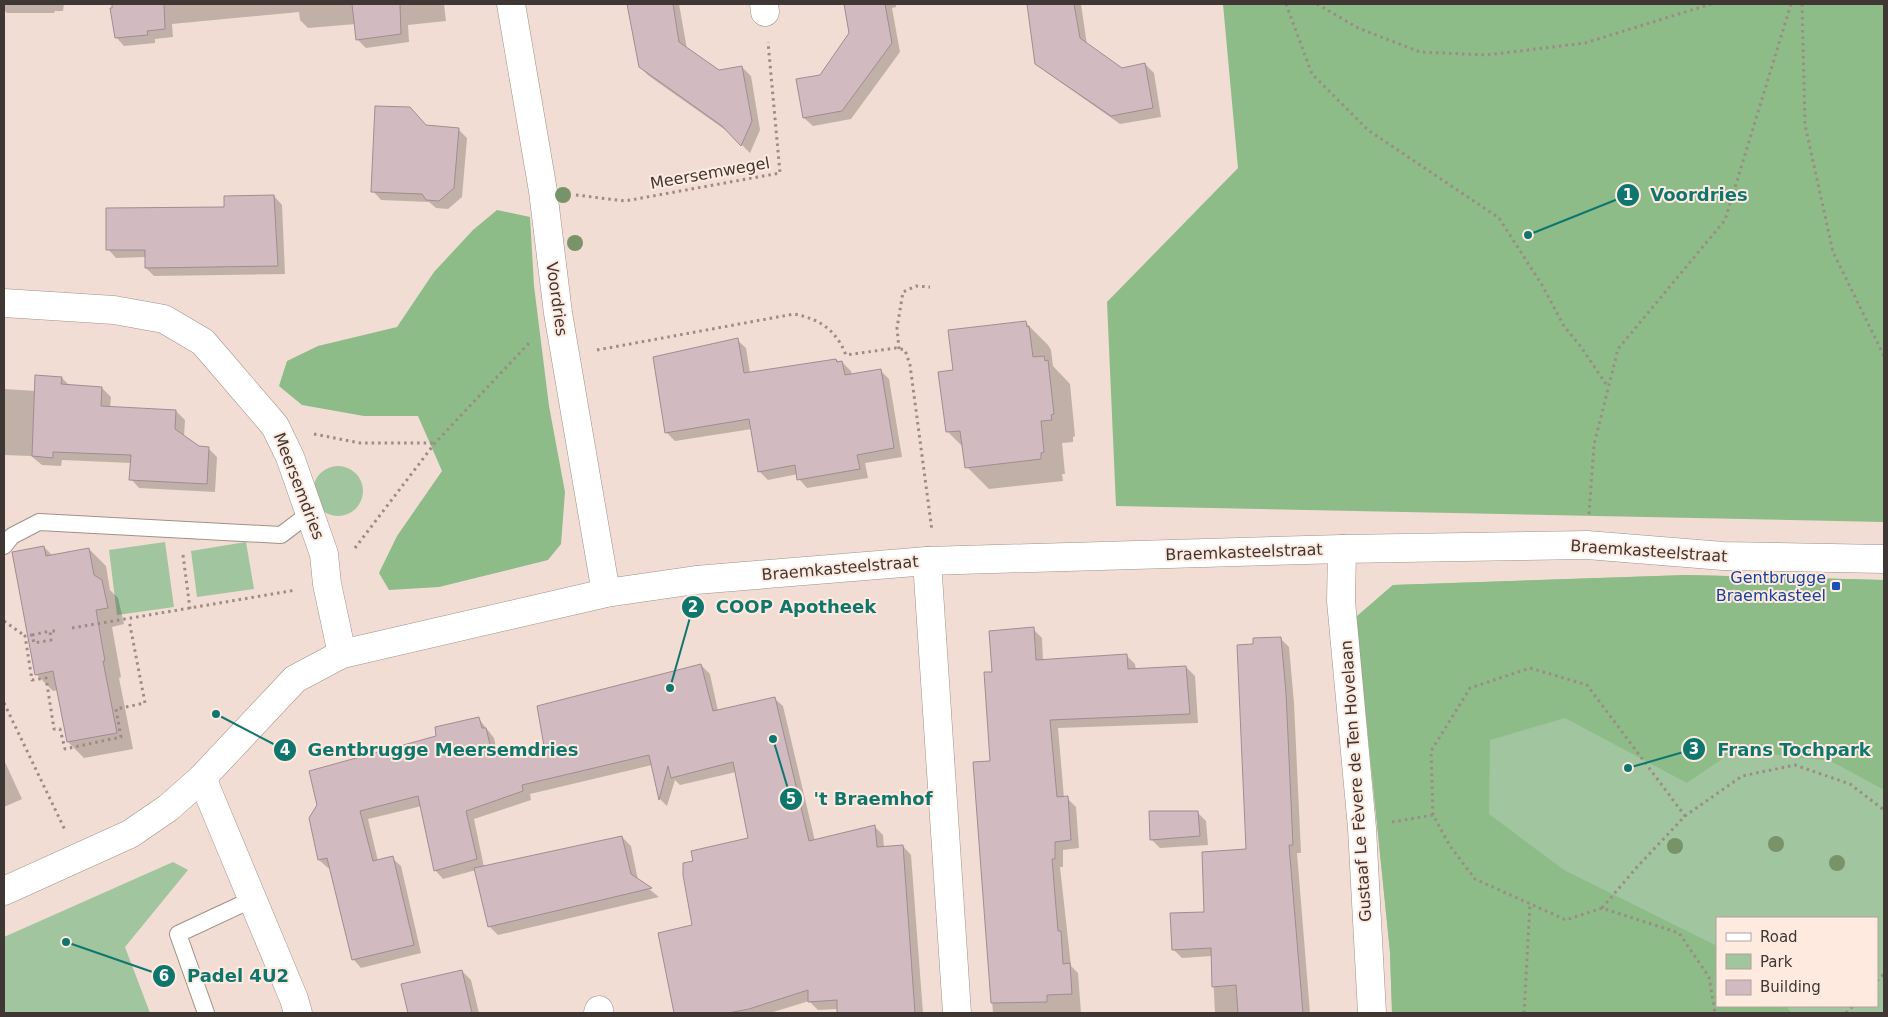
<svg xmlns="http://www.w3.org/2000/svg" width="1888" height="1017" font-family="'DejaVu Sans',sans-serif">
	<rect width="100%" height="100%" fill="#f1ddd3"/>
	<path fill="#a1c59e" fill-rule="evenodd" d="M313 491a25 25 0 1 1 50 0a25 25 0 1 1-50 0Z
		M165 542 174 607 117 615 109 550Z
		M246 542 254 589 197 597 191 551Z
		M1687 575 1884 580V1013H1392L1390 952 1356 617 1393 585ZM1717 918H1877V1006H1717Z
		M173 862 188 870 125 947 150 1013H4V937Z"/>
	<path fill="#8dbc88" d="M1223 4H1884V522L1116 506 1107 302 1238 168Z
		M497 210 530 217 534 286 549 406 565 492 561 544 548 560 439 587 389 590 379 573 397 536 442 471 418 416H364L302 405 279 386 287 361 318 346 397 327 434 272 473 230Z
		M1687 575 1884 580V790L1831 761 1735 750 1687 783 1565 718 1490 740 1489 814 1564 870 1717 946V1006H1786L1791 1013H1392L1390 952 1356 617 1393 585Z"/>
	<path fill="#0003" d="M4 4H64L63 11H55L54 13H7L4 10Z
		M113 4H444L446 21 408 25 409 42 366 48 357 39 356 24 308 28 300 20 299 12 172 24 173 37 155 39V43L124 46 116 37Z
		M630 4H679L687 49 719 71 742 67 751 76 760 130 750 153 731 134 649 76 640 67Z
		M845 4H896V7L892 8 900 52 851 119 813 126 804 118 820 76 850 33Z
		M1028 4H1081L1087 45 1122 69 1145 64 1154 73 1161 117 1120 124 1046 72 1036 63Z
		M427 126 458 129 467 138 462 197 448 209 436 208 429 202 381 200 373 191Z
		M274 196 282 205 285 274 154 276 146 268V257L116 258 108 249 225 208Z
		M1026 323 1048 345 1051 350 1053 366 1070 384 1075 436 1073 437V442L1062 443 1065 474H1062L1063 481 989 489 967 467 964 448 948 432 954 371Z
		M737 340 746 348 750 373 836 360 842 362 851 371 852 375 880 370 889 379 902 457 865 463 868 478 807 488 799 479 798 474 768 480 759 471 752 429 675 441 666 432Z
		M62 378 70 386 102 388 111 397 110 408 176 411 185 420 184 437 199 447 208 448 217 457 215 492 139 488 131 479V463L62 460 61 466 42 465 31 456 4 455V389L36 391Z
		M44 547 53 556 89 549 106 566 110 590 118 598 124 624 112 627 121 677 119 678 133 749 84 758 68 742 58 690 53 691 36 674Z
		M1033 629 1042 638 1043 661 1126 655 1135 664 1136 670 1186 667 1195 676 1198 723 1058 728 1064 798H1067L1076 807 1079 848 1063 850V867H1060L1071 966 1078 973 1081 1013H993L974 763 992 762 993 673Z
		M1280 638 1289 647 1294 703 1301 853H1297L1310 1013H1215L1212 956 1182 958 1173 949 1205 913 1247 851 1255 645Z
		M701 665 710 674 718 711 774 698 783 706 815 841 875 827 883 835 884 848 903 846 911 855 923 1013H838V1009L818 1010 809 1001 770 1013H676L659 934 694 926 695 862 749 839 736 772 680 785 675 780 667 806 660 799 652 765 530 794 531 800 474 819 484 867 622 837 631 846 638 880 659 897 498 935 489 926 476 870 443 879 435 870 422 806 368 819 378 861 392 858 401 866 421 953 361 968 353 959 331 867 328 868 319 860 310 818 438 736 479 719 494 738 498 757 546 747Z
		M4 760 22 799 4 807Z
		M1197 812 1206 821 1208 845 1160 848 1151 839Z
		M462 971 471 980 479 1013H410L403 985Z"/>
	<path fill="#d1bbc1" stroke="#a18c91" d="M112 4H164L165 29 147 31 148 35 115 38 110 8H112Z
		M352 4H400L401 34 356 40Z
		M627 4H673L679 42 719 70 742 66 752 121 741 146 722 126 639 67Z
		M844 4H885L892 43 842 111 803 118 796 79 820 75 849 33Z
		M1027 4H1074L1080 38 1122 68 1145 63 1153 108 1111 116 1035 64Z
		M375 106 410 107 426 125 459 128 454 188 439 201 426 200 422 194 371 192Z
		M274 195 278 266 145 268V250H106V208L224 207V196Z
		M1026 321 1027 327 1029 326 1033 357 1044 356 1045 361 1048 360 1054 414 1051 415 1052 420 1041 421 1044 452 1041 453V459L965 468 960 431 946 432 938 372 953 370 948 330Z
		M738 338 744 373 836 359 837 362 842 361 845 375 881 369 894 448 857 455 860 469 797 480 795 465 758 472 749 419 665 433 653 357Z
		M35 375 62 377 61 384 102 387 101 406 176 410 175 429 199 446 209 447 207 484 129 480 131 455 53 452V458L32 456Z
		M44 546 46 556 89 548 94 575 102 580 108 608 96 610 105 661H103L117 733 67 742 53 671 35 675 12 552Z
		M1034 627 1036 660 1127 654 1128 669 1186 666 1190 714 1050 720 1057 797 1068 796 1071 840 1055 842V859H1052L1058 931H1061L1063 964 1070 963 1072 994 1047 995V1002L991 1003 973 762 990 761 984 672H992L989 631Z
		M1281 637 1286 693 1293 845H1289L1303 1013H1238L1236 985 1212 987 1211 948 1172 950 1170 913 1204 912 1202 852 1246 849 1237 645 1253 644V638Z
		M701 664 713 711 775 697 809 841 875 825 877 847 903 845 915 1013H837V1000L808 1002V990L749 1009 728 1013H674L658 933 692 925 683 875V863L693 861 691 851 748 838 733 762 671 778 668 766 659 800 649 755 522 785 523 791 466 811 477 859 434 871 418 796 360 811 373 861 393 856 414 945 352 960 327 858 318 860 309 818 317 805 309 771 436 736 435 727 479 717 482 728H486L493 757 544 746 537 706Z
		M1149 811H1198L1200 836 1150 840Z
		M622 836 631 874 652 888 488 927 474 868Z
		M462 970 472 1013H408L401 984Z"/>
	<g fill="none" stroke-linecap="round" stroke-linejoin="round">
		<defs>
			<path id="service" d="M4 546 12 536 39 522 281 535 310 513
				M206 1013 178 934 253 899"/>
			<path id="minor" d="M511 4 543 191 558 313 606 593
				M764 4 765 12
				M4 303 114 310 164 319 203 342 275 426 290 457 324 554 327 584 342 654
				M1342 549 1341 601 1362 828 1372 1013
				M927 561 957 1013
				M202 778 294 999 298 1013
				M598 1013 599 1010"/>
			<path id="tertiary" d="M4 891 130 834 168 808 202 778 295 679 342 654 606 593 696 580 927 561 1342 549 1587 545 1723 556 1884 559"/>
		</defs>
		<use href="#service" stroke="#a29086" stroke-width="18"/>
		<use href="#minor" stroke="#a29086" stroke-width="29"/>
		<use href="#tertiary" stroke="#a29086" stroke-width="29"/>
		<path stroke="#9b8c85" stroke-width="3" stroke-dasharray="2.5 4" stroke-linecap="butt" d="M1286 4 1312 74 1368 130 1499 218 1542 285 1564 326 1581 347 1608 387
			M1317 4 1358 28 1420 52 1487 55 1585 43 1711 4
			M1802 4 1805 125 1833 252 1884 356
			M576 195 625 201 780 173 768 42
			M899 349 897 328 903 292 916 286 930 287
			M597 350 794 314C820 319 836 330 846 355L896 348 905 350 910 365 932 531
			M314 434 360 443H434
			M1589 514 1594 445 1618 349 1725 220 1791 4
			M355 548 435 443 530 342
			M183 555 190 609
			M4 621 25 636
			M72 628 296 590
			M55 631H50L51 640 34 643 32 635 25 636 32 680 46 678 54 729H60L65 749 121 737 116 709 145 703 129 620
			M32 635 50 631
			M4 703 65 830
			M1433 815 1431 751 1470 688 1530 668 1587 685 1685 816
			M1392 822 1433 815 1450 846 1475 879 1566 920 1602 908 1679 933 1709 977 1715 1013
			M1602 908 1637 867 1685 816 1742 776 1795 765 1850 784 1884 810
			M1877 981 1884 974
			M1524 1013 1530 904
			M1846 1013 1853 1006"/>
		<use href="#service" stroke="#fff" stroke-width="16"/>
		<use href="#minor" stroke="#fff" stroke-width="28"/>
		<use href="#tertiary" stroke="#fff" stroke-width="28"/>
	</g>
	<g fill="#799369">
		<circle cx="563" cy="195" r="8"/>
		<circle cx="575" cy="243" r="8"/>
		<circle cx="1776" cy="844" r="8"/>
		<circle cx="1675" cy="846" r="8"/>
		<circle cx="1837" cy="863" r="8"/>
	</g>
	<rect fill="#1a4fb4" stroke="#ffeae0" stroke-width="2" x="1831" y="581" width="10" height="10" rx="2.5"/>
	<g text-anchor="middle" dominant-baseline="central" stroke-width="4" stroke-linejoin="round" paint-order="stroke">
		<g font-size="16" fill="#3f3733" stroke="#ffeae0">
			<text transform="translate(710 173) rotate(-10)">Meersemwegel</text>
			<text transform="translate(557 299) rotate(82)">Voordries</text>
			<text transform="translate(299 486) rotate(69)">Meersemdries</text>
			<text transform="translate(1649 551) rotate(4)">Braemkasteelstraat</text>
			<text transform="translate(1244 552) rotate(-2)">Braemkasteelstraat</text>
			<text transform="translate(840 568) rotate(-5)">Braemkasteelstraat</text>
			<text transform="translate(1356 781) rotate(-94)">Gustaaf Le Fèvere de Ten Hovelaan</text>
		</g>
		<g font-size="16" fill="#164399" stroke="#ffeae0" text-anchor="end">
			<text x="1826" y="577">Gentbrugge<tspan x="1826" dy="18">Braemkasteel</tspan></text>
		</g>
	</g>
	<path fill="none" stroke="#0f766e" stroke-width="2" d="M1528 235L1628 195M670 688L693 607M1628 768L1694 749M216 714L285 750M773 739L791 799M66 942L164 976"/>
	<g fill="#0f766e" stroke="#ffeae0" stroke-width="2">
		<circle cx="1528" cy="235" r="5"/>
		<circle cx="670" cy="688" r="5"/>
		<circle cx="1628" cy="768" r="5"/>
		<circle cx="216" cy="714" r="5"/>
		<circle cx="773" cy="739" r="5"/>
		<circle cx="66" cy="942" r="5"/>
		<circle cx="1628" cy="195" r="12"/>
		<circle cx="693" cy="607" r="12"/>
		<circle cx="1694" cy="749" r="12"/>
		<circle cx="285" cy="750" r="12"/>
		<circle cx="791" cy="799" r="12"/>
		<circle cx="164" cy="976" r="12"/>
	</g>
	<g font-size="15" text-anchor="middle" font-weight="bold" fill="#fff">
		<text x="1628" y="200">1</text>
		<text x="693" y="612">2</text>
		<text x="1694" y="754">3</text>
		<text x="285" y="755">4</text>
		<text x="791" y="804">5</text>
		<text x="164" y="981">6</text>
	</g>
	<g font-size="18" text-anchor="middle" font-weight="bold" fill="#0f766e" stroke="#ffeae0" stroke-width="4" stroke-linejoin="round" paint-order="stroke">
		<text x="1699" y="201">Voordries</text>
		<text x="796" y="613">COOP Apotheek</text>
		<text x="1794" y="756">Frans Tochpark</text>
		<text x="443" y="756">Gentbrugge Meersemdries</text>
		<text x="873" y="805">'t Braemhof</text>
		<text x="238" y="982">Padel 4U2</text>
	</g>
	<rect width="1888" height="1017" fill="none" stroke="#3f3733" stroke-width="10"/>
	<rect x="1716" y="917" width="162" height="90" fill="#ffeae0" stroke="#b2a29b"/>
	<rect x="1726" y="933" width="25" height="8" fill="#ffffff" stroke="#b2a29b"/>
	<text x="1760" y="942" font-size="15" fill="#3f3733">Road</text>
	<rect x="1726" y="954" width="25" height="15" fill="#a1c59e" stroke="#b2a29b"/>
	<text x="1760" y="967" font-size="15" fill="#3f3733">Park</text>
	<rect x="1726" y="980" width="25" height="15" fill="#d1bbc1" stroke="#b2a29b"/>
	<text x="1760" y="992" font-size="15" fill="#3f3733">Building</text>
</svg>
